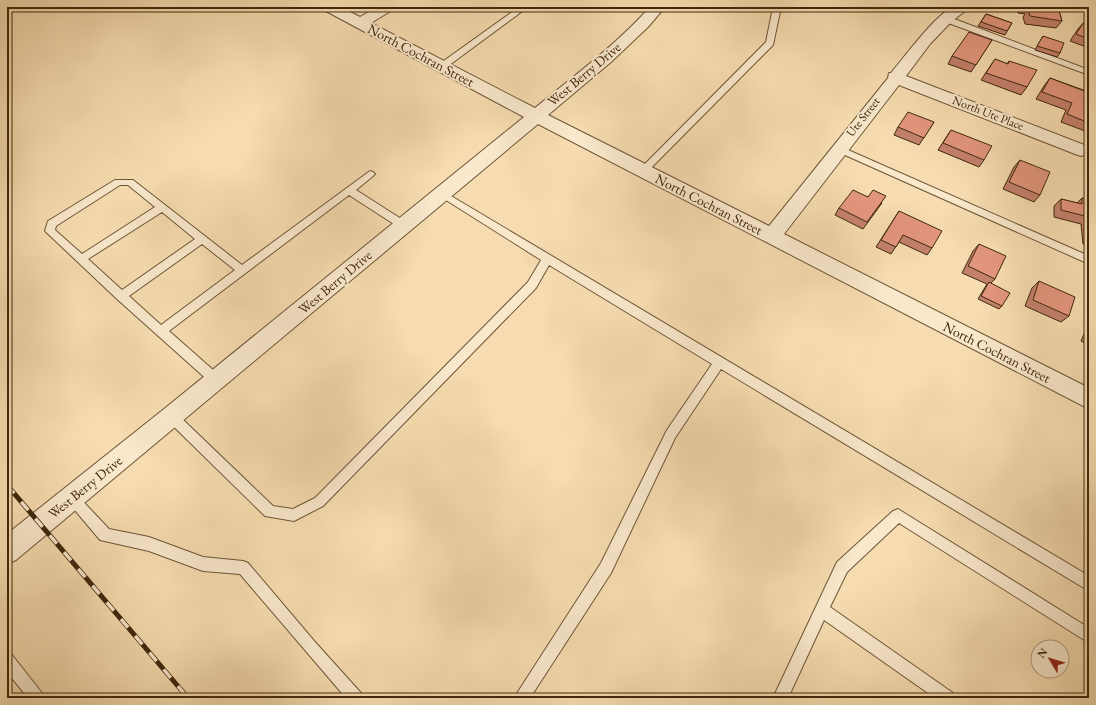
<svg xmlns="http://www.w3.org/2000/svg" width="1096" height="705" font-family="'EB Garamond',serif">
	<rect width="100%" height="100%" fill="#f6dcb0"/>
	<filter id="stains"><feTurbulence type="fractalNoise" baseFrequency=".005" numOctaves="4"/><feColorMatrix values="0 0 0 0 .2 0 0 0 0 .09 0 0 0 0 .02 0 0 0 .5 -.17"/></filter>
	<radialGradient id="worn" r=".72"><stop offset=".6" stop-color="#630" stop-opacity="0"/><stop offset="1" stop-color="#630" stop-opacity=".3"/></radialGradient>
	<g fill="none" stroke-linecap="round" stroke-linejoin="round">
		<defs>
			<path id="lane" d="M519 7H528L444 69H438V65Z
				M773 7H781L773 45 646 173H640L638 171 640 169 766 42Z
				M943 17H949L1089 70V75L943 21Z
				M839 146 1089 256V264L836 151 835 149 836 147Z
				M370 171 373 172 375 174 373 176 356 190 406 222 408 225 406 228H400L349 195 169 331 220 376 222 380 220 384 216 385 212 384 117 299 45 231 48 221 115 180H133L242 265ZM120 185H128L155 207 82 254 55 230 56 226ZM162 212 195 239 122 290 88 259ZM202 244 235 270 161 325 129 296Z
				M441 190 1089 576V591L721 369 675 438 611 573 530 698H514L601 563 667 430 712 364 549 265 536 288 323 506 294 521 265 516 168 421 166 417 168 413 172 412 176 413 273 506 293 509 315 498 528 282 541 260 438 195 436 193 438 191Z
				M72 492 76 494 109 529 149 537 203 557 243 561 248 563 315 642 361 693 363 698H346L240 574 203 571 149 551 100 540 68 502 66 498 68 494Z
				M898 509 1089 628V643L899 523 847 572 830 607 953 693 955 698H935L824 620 788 698H773L837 562 893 511Z
				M7 653 12 655 42 693 44 698H28L7 672Z"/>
			<path id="street" d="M322 7H340L360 17 377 7H394L392 10 371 23 535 108C574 76 616 45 650 7H665L648 27 611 62 548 115 769 226 888 78 889 73H891C903 59 938 11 954 7 959 6 965 7 970 7L951 22 930 44 906 76 1087 146 1089 149 1087 154 1081 156 1075 154 899 85 784 234 1089 388V409L538 124 16 560 7 564V534L164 409 524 117 324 10Z"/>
		</defs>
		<use href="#lane" stroke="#6e5536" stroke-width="2"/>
		<use href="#street" stroke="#6e5536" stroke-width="2"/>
		<use href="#lane" fill="#f9e8cc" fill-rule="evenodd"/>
		<use href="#street" fill="#f9e8cc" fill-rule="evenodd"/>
		<defs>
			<path id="rail" d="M7 485 188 698"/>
		</defs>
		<use href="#rail" stroke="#40280d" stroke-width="5"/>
		<use href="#rail" stroke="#f9e8cc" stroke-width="3.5" stroke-dasharray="11" stroke-linecap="butt"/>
	</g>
	<path fill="#c3816c" stroke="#40280d" d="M1017 7H1058L1062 21 1056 28 1025 24 1023 17 1025 14 1018 13Z
		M986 14 1012 23 1005 35 978 26Z
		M1084 22 1089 24V48L1070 41 1078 29Z
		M1043 36 1060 53 1057 57 1035 50Z
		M992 40 971 72 948 64 952 56Z
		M995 59 1007 64 1009 61 1027 87 1021 95 981 80Z
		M1050 78 1086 91 1089 88V126L1085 131 1061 122 1066 110 1036 99 1044 86Z
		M934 122 919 145 894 135 898 127Z
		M951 130 984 160 979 167 938 150Z
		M1020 160 1040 195 1034 202 1003 189 1014 167Z
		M868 197 882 203 863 229 835 215 839 208Z
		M1082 198 1089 200V246L1083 244 1081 224 1054 217V206L1061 199 1077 203Z
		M899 211 932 248 927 255 899 242 891 254 876 247Z
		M979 244 995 279 991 283 1002 306 999 309 978 299 987 284 962 273 973 251Z
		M1039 281 1069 316 1061 322 1025 306 1032 288Z
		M1089 323V345L1081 341Z"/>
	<path fill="#e3967e" stroke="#40280d" d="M1031 7H1058L1062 21 1030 16 1028 10H1033V7Z
		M986 14 1012 23 1007 31 981 22Z
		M1084 22 1089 24V39L1076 34Z
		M969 32 992 40 976 65 952 56Z
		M1043 36 1064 43 1060 53 1037 46Z
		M995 59 1008 64 1009 61 1037 70 1027 87 986 73Z
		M1050 78 1087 92 1089 88V123L1067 114 1072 103 1042 92Z
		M908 112 934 122 924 138 898 127Z
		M951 130 992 146 984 160 943 143Z
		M1020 160 1050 172 1040 195 1009 182Z
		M853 190 868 197 873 190 886 196 867 222 839 208Z
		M1082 198 1089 200V220V217L1061 210V199L1082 204Z
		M899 211 942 231 932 248 903 235 896 247 881 240Z
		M979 244 1006 256 995 279 968 266Z
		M1039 281 1075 297 1069 316 1033 300Z
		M989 282 1010 293 1002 306 981 296Z"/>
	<g text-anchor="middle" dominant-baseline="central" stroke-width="4" stroke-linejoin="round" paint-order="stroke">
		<g font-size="12" fill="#40280d" stroke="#f9e8cc">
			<text transform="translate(988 113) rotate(21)">North Ute Place</text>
			<text transform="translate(863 117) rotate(-52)">Ute Street</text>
		</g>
		<g font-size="14" fill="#40280d" stroke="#f9e8cc">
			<text transform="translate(421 55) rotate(28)">North Cochran Street</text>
			<text transform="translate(584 74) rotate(-40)">West Berry Drive</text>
			<text transform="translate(709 204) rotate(27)">North Cochran Street</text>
			<text transform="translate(335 282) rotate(-40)">West Berry Drive</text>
			<text transform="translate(997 352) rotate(27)">North Cochran Street</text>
			<text transform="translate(85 487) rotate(-39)">West Berry Drive</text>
		</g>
	</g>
	<rect width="1096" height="705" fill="none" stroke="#f6dcb0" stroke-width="24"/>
	<rect x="8" y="8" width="1080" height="689" fill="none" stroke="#40280d" stroke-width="2"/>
	<rect x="12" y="12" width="1072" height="681" fill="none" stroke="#40280d"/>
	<g transform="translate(1050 659) rotate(308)"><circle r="19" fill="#f9e8cc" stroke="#af9b80"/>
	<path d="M0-3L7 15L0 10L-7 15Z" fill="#8f2418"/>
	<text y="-6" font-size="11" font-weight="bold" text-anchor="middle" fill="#40280d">N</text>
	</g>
	<rect width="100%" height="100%" filter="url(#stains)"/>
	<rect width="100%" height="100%" fill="url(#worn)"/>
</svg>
